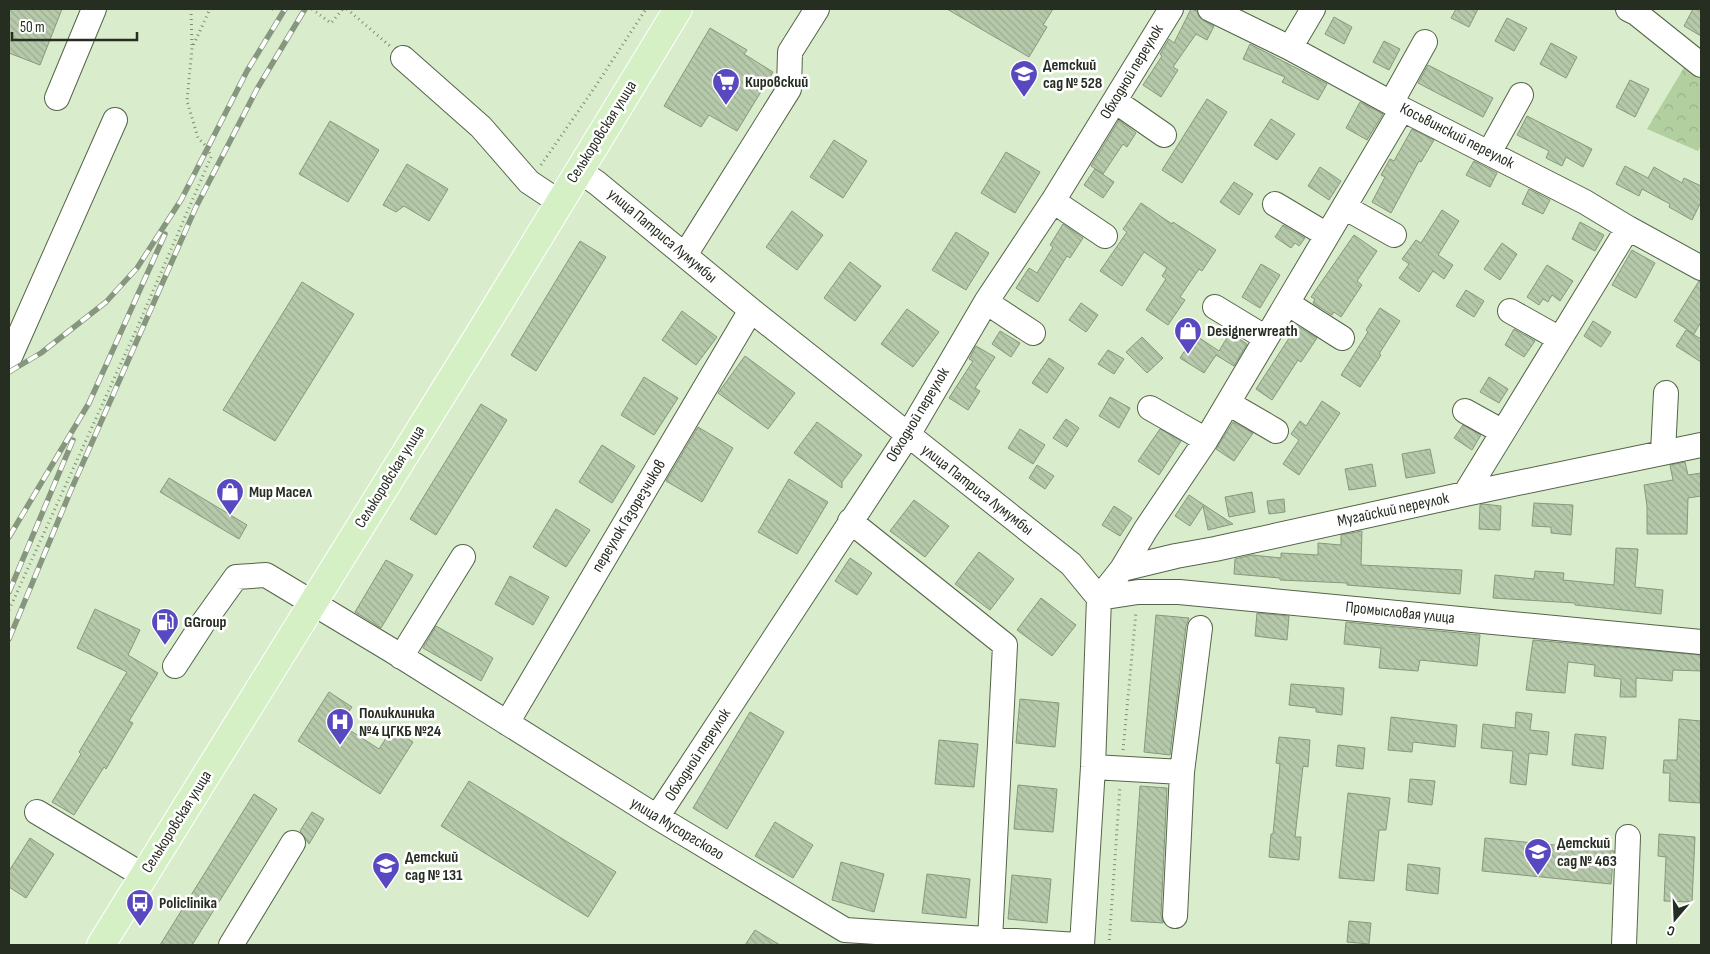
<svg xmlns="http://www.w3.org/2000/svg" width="1710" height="954" font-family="'Sofia Sans Condensed',sans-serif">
	<defs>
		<pattern id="park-crowns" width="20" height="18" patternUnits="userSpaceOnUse" patternTransform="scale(1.25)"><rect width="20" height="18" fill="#b2cfa0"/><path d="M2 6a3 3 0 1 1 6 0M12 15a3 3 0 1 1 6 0" fill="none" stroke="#99b28a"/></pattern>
		<pattern id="building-back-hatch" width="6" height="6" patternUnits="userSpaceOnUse" patternTransform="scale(1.25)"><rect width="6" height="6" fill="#b6c9aa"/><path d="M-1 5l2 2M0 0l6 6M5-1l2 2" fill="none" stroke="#9cad92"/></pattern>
	</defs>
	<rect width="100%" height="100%" fill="#d9edcc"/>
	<path fill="url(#park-crowns)" d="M1688 61 1701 75V145L1698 151 1647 129Z"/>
	<path fill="url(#building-back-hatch)" stroke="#86997b" d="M9 9H62L40 65 9 53Z
		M947 9H1053L1043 25 1047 27 1029 57Z
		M1191 9 1197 11 1199 17 1204 21 1214 26 1207 40 1196 34 1173 67 1178 70 1161 97 1143 85 1162 56 1160 54 1169 39 1174 43Z
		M1456 9H1478L1469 27 1451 18Z
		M1693 9H1701V36L1684 26Z
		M1334 17 1352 27 1344 44 1325 34Z
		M1507 18 1527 28 1514 51 1495 41Z
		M710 28 747 50 744 54 773 72 737 131 709 115 701 127 664 106Z
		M1384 41 1400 49 1389 70 1373 62Z
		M1551 43 1577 57 1566 78 1540 64Z
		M1250 44 1327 84 1318 100 1282 82 1285 77 1243 59Z
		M1428 65 1493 98 1483 117 1418 83Z
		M1630 80 1649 89 1635 117 1616 107Z
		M1207 99 1227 112 1182 183 1162 170Z
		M1360 102 1383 114 1367 140 1346 128Z
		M1527 116 1592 149 1583 167 1566 157 1562 166 1546 158 1549 151 1517 135Z
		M1271 119 1295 134 1277 160 1254 145Z
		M1119 120 1136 133 1127 147 1123 144 1103 174 1091 166Z
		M330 121 379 150 348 202 299 174Z
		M1412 129 1434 140 1421 162 1419 161 1391 213 1372 202 1385 177 1381 175 1390 159 1394 161Z
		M834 140 867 161 843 198 810 177Z
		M1006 152 1040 172 1015 213 981 193Z
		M1474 161 1497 173 1490 187 1466 175Z
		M407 164 448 189 429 221 404 206 396 212 383 205Z
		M1625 166 1648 178 1654 167 1682 183 1684 178 1701 186V202L1692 220 1669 207 1670 204 1642 189 1639 196 1616 184Z
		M1320 167 1341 181 1329 200 1308 186Z
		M1095 169 1114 182 1103 198 1084 185Z
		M1234 182 1253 194 1239 215 1220 202Z
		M1529 189 1550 200 1543 214 1522 204Z
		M1141 203 1172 224 1173 222 1216 250 1202 271 1199 269 1180 297 1185 300 1168 325 1146 310 1166 279 1162 276 1167 268 1144 252 1122 286 1100 271 1127 232 1123 229Z
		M1442 210 1459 221 1438 255 1453 265 1444 279 1433 271 1419 292 1399 278 1409 264 1402 259 1416 240 1421 243Z
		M792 211 823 235 797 270 766 247Z
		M1580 222 1604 235 1595 251 1572 239Z
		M1063 224 1083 238 1070 258 1067 256 1038 302 1016 288 1029 268 1037 273 1053 247 1050 245Z
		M1283 225 1305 238 1299 246 1295 243 1291 248 1275 237Z
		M956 232 989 253 966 290 932 270Z
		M1354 235 1377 251 1357 281 1362 285 1341 317 1334 312 1332 315 1313 303 1315 299 1311 297Z
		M580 241 606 257 536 371 511 355Z
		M1502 243 1517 254 1500 280 1484 269Z
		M1632 250 1655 263 1636 298 1612 285Z
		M850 262 881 286 855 321 824 298Z
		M1261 264 1280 275 1260 308 1242 297Z
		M1547 265 1573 281 1560 301 1552 295 1548 302 1543 299 1539 305 1527 297Z
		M1699 281 1701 282V322L1694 334 1674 321Z
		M302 282 354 314 275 441 223 410Z
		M1466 290 1484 301 1474 317 1456 306Z
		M1081 303 1098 315 1086 332 1069 320Z
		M1380 308 1400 321 1379 354 1381 355 1360 387 1341 375 1368 332 1366 330Z
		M907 309 939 332 913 367 881 344Z
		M682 311 717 337 696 365 662 340Z
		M1593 321 1611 332 1601 347 1584 336Z
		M1297 326 1317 338 1301 362 1298 360 1272 400 1256 389Z
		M1514 329 1535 341 1524 357 1505 345Z
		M1686 330 1701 339V362L1676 346Z
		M1000 331 1020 343 1011 357 992 344Z
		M1230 333 1247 344 1234 366 1216 355 1204 373 1180 358 1195 335 1219 351Z
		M1142 337 1163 358 1147 373 1126 352Z
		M976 346 995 357 975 388 980 391 968 410 949 398 973 361 969 359Z
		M1108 350 1124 359 1114 374 1098 364Z
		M745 356 795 393 768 429 718 393Z
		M1049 358 1064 368 1047 393 1032 383Z
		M644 377 678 398 654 435 621 415Z
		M1489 377 1508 389 1499 403 1480 392Z
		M1110 397 1130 408 1119 428 1099 416Z
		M1322 401 1340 413 1299 475 1283 464 1299 440 1291 434 1300 421 1306 426Z
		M481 404 507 420 436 535 410 519Z
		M1066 419 1079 428 1067 447 1053 438Z
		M817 422 862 455 842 482V488L794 453Z
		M1233 422 1253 433 1234 461 1216 449Z
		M1463 425 1481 435 1472 450 1454 438Z
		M698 427 733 448 702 502 666 481Z
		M1020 429 1045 445 1033 464 1008 448Z
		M1160 429 1181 441 1159 475 1138 461Z
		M602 445 635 466 612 503 579 482Z
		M1430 449 1435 473 1406 478 1402 454Z
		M1685 462 1688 475 1701 473V496L1688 498 1687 534H1647V506L1644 485 1673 480 1670 465Z
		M1372 464 1376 486 1349 490 1345 469Z
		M1037 465 1054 476 1045 489 1029 478Z
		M169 478 247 525 239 539 160 492Z
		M789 479 828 502 797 554 758 532Z
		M1252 492 1255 512 1229 517 1225 497Z
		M1189 495 1204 505 1233 524 1208 530 1203 506 1190 526 1175 516Z
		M1284 499 1285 512 1269 514 1267 501Z
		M914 500 949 526 925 557 890 531Z
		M1534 503 1573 505 1571 535 1551 533V527L1532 526Z
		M1483 504 1501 506 1500 530 1479 529 1480 505Z
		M1114 506 1132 518 1120 536 1102 525Z
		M556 509 590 530 566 567 533 547Z
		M1362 531 1361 565 1462 570 1460 594 1347 585V583L1280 580V578L1234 574 1235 559 1252 555 1281 558V553L1318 555V543L1341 545V535Z
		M1616 548 1638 549 1635 587 1663 590 1661 614 1575 605V603L1493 598 1495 575 1534 579 1535 571 1564 573 1563 580 1614 585Z
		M979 552 1014 579 990 610 955 584Z
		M850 558 872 573 857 595 835 581Z
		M386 560 413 575 381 628 355 612Z
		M510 576 549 597 533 625 495 604Z
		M1041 598 1076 625 1052 656 1017 630Z
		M95 609 140 630 128 655 158 673 129 721 133 723 106 769 104 767 74 815 52 802 81 754 79 752 127 672 77 648Z
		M1257 613 1289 616 1287 640 1255 636Z
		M1156 615 1189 618 1186 626 1170 755 1144 752Z
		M1346 622 1480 635 1477 666 1420 660 1418 671 1379 668 1381 648 1344 644Z
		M436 626 493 658 481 681 423 648Z
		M1533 640 1701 655V671L1673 670 1672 681 1636 678V697H1620L1621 679 1594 676 1595 665 1568 662 1565 693 1526 690Z
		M1291 684 1344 688 1342 715 1316 712V708L1289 705Z
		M329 692 352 707 340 724 379 749 392 729 413 742 380 794 298 741Z
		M1020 699 1059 703 1055 747 1016 743Z
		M750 712 784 732 727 829 693 808Z
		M1516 712 1532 714 1530 730 1549 732 1547 755 1529 753 1526 785 1510 783 1513 751 1481 748 1483 724 1515 728Z
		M1391 717 1457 725 1455 747 1413 742 1412 752 1388 750Z
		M1679 719 1701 721 1700 803 1669 801 1670 773H1663L1664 760H1677Z
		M1575 734 1606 737 1603 769 1572 765Z
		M1279 737 1310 740 1308 767 1303 766 1295 837H1301L1299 860 1269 857 1271 834H1273L1280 764 1276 763Z
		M939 740 978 744 974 787 935 784Z
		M1338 745 1365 748 1363 769 1336 766Z
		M1410 779 1435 781 1432 805 1408 802Z
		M469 781 616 872 588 917 441 826Z
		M1018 785 1057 789 1053 832 1014 829Z
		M1140 786 1167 788 1161 915 1163 923 1131 921Z
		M1348 793 1390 798 1386 830H1379L1374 881 1339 878Z
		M254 794 277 809 192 945H160Z
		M312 812 324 819 309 844 300 831Z
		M775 822 813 845 793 878 755 856Z
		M1659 834 1695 837 1692 902 1664 901 1666 857 1658 856Z
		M30 838 54 854 26 898 9 887V871Z
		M1485 838 1614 851 1611 884 1482 871Z
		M841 862 884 874 874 912 832 900Z
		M1408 864 1440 868 1438 894 1406 890Z
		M927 874 970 879 966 918 922 913Z
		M1012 875 1051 879 1047 923 1008 919Z
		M1349 921 1371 923 1369 944 1347 942Z
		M755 930 780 945H745Z"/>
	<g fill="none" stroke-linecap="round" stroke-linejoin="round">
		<defs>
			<path id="minor" d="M1210 9 1290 48 1402 109 1585 202 1628 228 1701 268
				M1628 9 1636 13 1701 65
				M1290 48 1313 9
				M403 58 481 127 529 182 559 202
				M57 98 94 9
				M1115 101 1164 135
				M1391 103 1425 42
				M1489 153 1521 95
				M578 170 597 183 751 310 1071 564 1099 598 1093 767 1082 945
				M1053 201 1105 236
				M1275 204 1327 235
				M1344 207 1394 235
				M685 255 789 89 790 52 817 9
				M986 302 1033 333
				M1287 303 1342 338
				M1215 307 1266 338
				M1510 311 1560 339
				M9 359 115 120
				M1228 403 1276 431
				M1150 408 1206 440
				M1465 411 1503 432
				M1663 452 1666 393
				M1465 494 1628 228
				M850 521 1005 645 990 940
				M1122 569 1146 529 1206 440 1402 109
				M1099 598 1122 569 1176 556 1215 549 1465 494 1701 445
				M1099 598 1138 592H1179L1701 642
				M401 657 463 557
				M175 666 203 623 236 577 266 575 391 650 657 817 845 930 1078 945
				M507 723 751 310
				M1093 767 1182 772 1175 916
				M1182 772 1200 628
				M37 812 144 876
				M657 817 908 435 986 302 1053 201 1171 9
				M231 945 293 843
				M1624 945 1628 837"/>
			<path id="major" d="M101 945 487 322 678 9"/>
		</defs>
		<use href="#minor" stroke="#546549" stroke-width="26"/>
		<use href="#major" stroke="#fff" stroke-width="30"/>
		<path stroke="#7d8b74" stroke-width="3" stroke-dasharray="1 4" stroke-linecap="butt" d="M191 9 192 46
			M272 9H273
			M312 9 331 23 343 9
			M347 9 390 46
			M541 165 595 87 646 9
			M9 610 137 328 211 157 207 147 198 138 187 101 192 48 210 9
			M1123 750 1136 612
			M1109 945 1120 786"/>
		<use href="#minor" stroke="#fff" stroke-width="24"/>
		<use href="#major" stroke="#d5f0c4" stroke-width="28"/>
		<defs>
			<path id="rail" d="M9 372 41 353 106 302 137 268 181 200 247 71 285 9
				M9 537 89 403 165 234
				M9 592 73 440
				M9 639 71 490 196 207 257 89 305 9"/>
		</defs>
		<use href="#rail" stroke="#87967e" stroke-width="5.5"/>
		<use href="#rail" stroke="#fff" stroke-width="4" stroke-dasharray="11" stroke-linecap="butt"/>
	</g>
	<defs>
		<symbol id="school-pin" viewBox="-11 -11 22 30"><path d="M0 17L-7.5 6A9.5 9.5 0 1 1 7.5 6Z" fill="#5949c1" stroke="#fff"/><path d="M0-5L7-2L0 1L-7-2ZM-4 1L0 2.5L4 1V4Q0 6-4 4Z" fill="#fff"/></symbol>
		<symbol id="supermarket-pin" viewBox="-11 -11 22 30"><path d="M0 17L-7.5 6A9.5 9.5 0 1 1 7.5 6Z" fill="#5949c1" stroke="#fff"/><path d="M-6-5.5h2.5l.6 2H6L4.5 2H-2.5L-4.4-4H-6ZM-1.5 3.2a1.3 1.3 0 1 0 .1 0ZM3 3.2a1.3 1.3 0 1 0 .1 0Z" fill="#fff"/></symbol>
		<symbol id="shop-pin" viewBox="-11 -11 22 30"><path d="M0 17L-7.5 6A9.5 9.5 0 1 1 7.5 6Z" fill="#5949c1" stroke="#fff"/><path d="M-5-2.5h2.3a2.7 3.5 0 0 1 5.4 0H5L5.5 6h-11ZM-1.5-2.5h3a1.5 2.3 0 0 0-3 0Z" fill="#fff"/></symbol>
		<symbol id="fuel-pin" viewBox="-11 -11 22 30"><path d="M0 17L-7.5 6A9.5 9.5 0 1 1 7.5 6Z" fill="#5949c1" stroke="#fff"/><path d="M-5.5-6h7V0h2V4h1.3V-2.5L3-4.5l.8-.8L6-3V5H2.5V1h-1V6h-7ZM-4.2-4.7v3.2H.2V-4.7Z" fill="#fff"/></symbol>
		<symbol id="hospital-pin" viewBox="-11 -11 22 30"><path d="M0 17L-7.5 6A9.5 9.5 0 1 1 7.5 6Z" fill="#5949c1" stroke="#fff"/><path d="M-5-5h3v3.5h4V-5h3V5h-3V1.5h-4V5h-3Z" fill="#fff"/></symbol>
		<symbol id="bus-pin" viewBox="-11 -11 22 30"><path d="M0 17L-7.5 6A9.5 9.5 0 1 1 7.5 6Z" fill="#5949c1" stroke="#fff"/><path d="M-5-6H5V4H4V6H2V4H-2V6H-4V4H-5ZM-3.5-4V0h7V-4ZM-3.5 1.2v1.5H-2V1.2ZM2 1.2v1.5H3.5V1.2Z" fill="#fff"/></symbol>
	</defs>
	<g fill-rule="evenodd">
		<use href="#school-pin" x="1008" y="58" width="32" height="43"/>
		<use href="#supermarket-pin" x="710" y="66" width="32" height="43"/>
		<use href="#shop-pin" x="1172" y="315" width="32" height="43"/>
		<use href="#shop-pin" x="214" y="476" width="32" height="43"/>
		<use href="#fuel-pin" x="149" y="606" width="32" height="43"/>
		<use href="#hospital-pin" x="324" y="706" width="32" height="43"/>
		<use href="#school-pin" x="1522" y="836" width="32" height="43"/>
		<use href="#school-pin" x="370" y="850" width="32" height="43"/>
		<use href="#bus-pin" x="124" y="887" width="32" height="43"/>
	</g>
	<g text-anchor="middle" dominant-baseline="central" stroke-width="5" stroke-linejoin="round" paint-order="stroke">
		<g font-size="16" font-weight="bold" fill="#262d21" stroke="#fff" text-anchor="start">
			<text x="1043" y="65">Детский<tspan x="1043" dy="18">сад № 528</tspan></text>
			<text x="745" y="82">Кировский</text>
			<text x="1207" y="331">Designerwreath</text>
			<text x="249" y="492">Мир Масел</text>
			<text x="184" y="622">GGroup</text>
			<text x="359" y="713">Поликлиника<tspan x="359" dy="18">№4 ЦГКБ №24</tspan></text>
			<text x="1557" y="843">Детский<tspan x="1557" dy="18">сад № 463</tspan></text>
			<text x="405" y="857">Детский<tspan x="405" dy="18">сад № 131</tspan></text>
			<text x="159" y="903">Policlinika</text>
		</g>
		<g font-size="16" fill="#262d21" stroke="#fff">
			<text transform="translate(1132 72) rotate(-59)">Обходной переулок</text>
			<text transform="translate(602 132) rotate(-58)">Селькоровская улица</text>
			<text transform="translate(1457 136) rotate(27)">Косьвинский переулок</text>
			<text transform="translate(662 236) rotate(40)">улица Патриса Лумумбы</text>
			<text transform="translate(918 415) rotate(-59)">Обходной переулок</text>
			<text transform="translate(390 477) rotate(-58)">Селькоровская улица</text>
			<text transform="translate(977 490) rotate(38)">улица Патриса Лумумбы</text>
			<text transform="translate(1393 510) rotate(-12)">Мугайский переулок</text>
			<text transform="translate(629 516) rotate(-59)">переулок Газорезчиков</text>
			<text transform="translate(1400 613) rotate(6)">Промысловая улица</text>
			<text transform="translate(698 755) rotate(-57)">Обходной переулок</text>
			<text transform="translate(177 822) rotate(-58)">Селькоровская улица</text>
			<text transform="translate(677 829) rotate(31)">улица Мусоргского</text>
		</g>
	</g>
	<rect width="1710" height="954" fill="none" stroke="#262d21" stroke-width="20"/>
	<g transform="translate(1675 919) rotate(199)" stroke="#ffffff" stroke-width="4" paint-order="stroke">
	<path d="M0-4L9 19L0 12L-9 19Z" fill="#262d21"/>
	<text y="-8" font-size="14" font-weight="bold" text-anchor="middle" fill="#262d21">С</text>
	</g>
	<path d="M12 32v8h125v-8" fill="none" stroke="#262d21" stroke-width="2.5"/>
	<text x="20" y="32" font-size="15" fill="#262d21" stroke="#ffffff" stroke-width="4" paint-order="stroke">50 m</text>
</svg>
